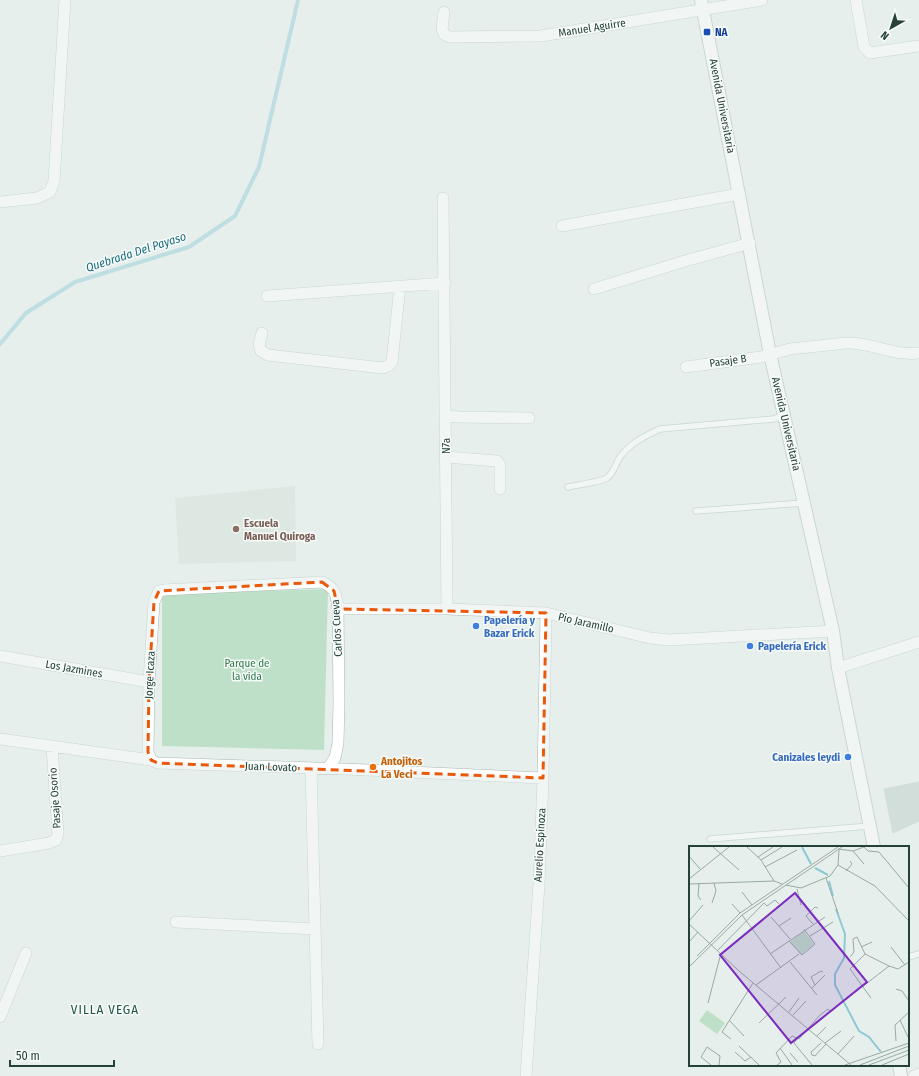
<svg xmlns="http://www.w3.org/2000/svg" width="919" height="1076" font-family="'Fira Sans Condensed',sans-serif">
	<rect width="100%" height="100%" fill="#e6efeb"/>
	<path fill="#d4dfda" d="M295 486 296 561 179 564 175 498Z"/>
	<path fill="#bfe0c8" d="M328 589 324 750 162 746V594Z"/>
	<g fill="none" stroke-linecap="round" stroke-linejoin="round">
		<path stroke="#8ec9d4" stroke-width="4" d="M0 344 26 313 75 282 189 247 235 216 259 167 298 0"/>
	</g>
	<path fill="#bbcac4" stroke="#b8c9c2" d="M919 782V821L893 833 884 789Z"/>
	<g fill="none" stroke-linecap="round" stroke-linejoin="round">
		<defs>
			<path id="service" d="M568 487C577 485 600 482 607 478 614 473 616 463 620 457 630 443 645 436 660 429L773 419 784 416
				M696 511 804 503
				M710 839 870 826
				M908 957 919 954"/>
			<path id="minor" d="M856 0 864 47 870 53 919 46
				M444 12 442 29 444 34 449 37 541 36 762 0
				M443 198 447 609
				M0 202 37 198 50 192 54 181 65 0
				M562 226 739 194
				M594 289 685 261 750 243
				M267 296 445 283
				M262 333 259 345 261 351 268 355 383 368 388 366 392 362 400 286
				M686 367 761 357 790 349 846 343C872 342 891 356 919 353
				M446 416 459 417 529 418
				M446 457 497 461 500 465V489
				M338 609H447L546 613 650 638 669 640 833 631
				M0 656 149 682
				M838 668 919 642
				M0 739 151 760 158 763 345 769 543 778
				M151 760 148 752 149 682 154 602 159 591 164 590 322 582C336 588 336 594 338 609L339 703 338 743 335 758 328 768
				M311 768 318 1044
				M0 851 49 843 56 840 58 834 52 747
				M176 922 315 929
				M0 1017 26 953
				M526 1076 539 884 543 778 546 613
				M914 1076 919 1074"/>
			<path id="tertiary" d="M701 0 770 354 833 631 838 668 874 847
				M899 1065 901 1076"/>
		</defs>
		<use href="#service" stroke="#a8b8b2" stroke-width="7"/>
		<use href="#minor" stroke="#a8b8b2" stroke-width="12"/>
		<use href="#tertiary" stroke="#a8b8b2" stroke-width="14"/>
		<use href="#service" stroke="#fff" stroke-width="5.5"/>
		<use href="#minor" stroke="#fff" stroke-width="11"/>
		<use href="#tertiary" stroke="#fff" stroke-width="12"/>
	</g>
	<path d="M0 0H919V1076H0ZM322 582 334 591 338 609 546 613 543 778 158 763 151 760 148 752 149 682 154 602 159 591Z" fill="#e6efeb" fill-opacity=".55" fill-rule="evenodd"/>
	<path fill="none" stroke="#e8590c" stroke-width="3" stroke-dasharray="8 5" stroke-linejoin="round" d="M322 582 334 591 338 609 546 613 543 778 158 763 151 760 148 752 149 682 154 602 159 591Z"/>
	<rect fill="#1a4fb4" stroke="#f7fbf9" stroke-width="1.5" x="703" y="28" width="8" height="8" rx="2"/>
	<circle fill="#8d6e63" stroke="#f7fbf9" stroke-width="1.5" cx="236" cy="529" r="4"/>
	<g fill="#3f7fe0" stroke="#f7fbf9" stroke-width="1.5">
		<circle cx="476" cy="626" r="4"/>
		<circle cx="750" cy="646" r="4"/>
		<circle cx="848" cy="757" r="4"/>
	</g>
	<circle fill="#e8710a" stroke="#f7fbf9" stroke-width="1.5" cx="373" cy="767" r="4"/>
	<g text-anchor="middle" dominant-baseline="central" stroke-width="3" stroke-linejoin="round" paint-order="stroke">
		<g font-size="11" fill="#24423a" stroke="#f7fbf9">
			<text transform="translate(592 28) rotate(-9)">Manuel Aguirre</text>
			<text transform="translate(722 106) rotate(79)">Avenida Universitaria</text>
			<text transform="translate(728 361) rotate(-8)">Pasaje B</text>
			<text transform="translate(786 424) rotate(77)">Avenida Universitaria</text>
			<text transform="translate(446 446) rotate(-90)">N7a</text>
			<text transform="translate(586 623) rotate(13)">Pio Jaramillo</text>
			<text transform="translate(337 628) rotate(-93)">Carlos Cueva</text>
			<text transform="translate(74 669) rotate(10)">Los Jazmines</text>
			<text transform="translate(150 675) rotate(-87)">Jorge Icaza</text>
			<text transform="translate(271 767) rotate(2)">Juan Lovato</text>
			<text transform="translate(55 798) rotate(-94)">Pasaje Osorio</text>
			<text transform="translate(540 845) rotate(-87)">Aurelio Espinoza</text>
		</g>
		<g font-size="11" font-weight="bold" fill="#164399" stroke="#f7fbf9" text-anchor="start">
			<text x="715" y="32">NA</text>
		</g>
		<g font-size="11" font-weight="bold" fill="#785e54" stroke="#f7fbf9" text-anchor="start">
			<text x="244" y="523">Escuela<tspan x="244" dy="13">Manuel Quiroga</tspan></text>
		</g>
		<g font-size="11" font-weight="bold" fill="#366cbe" stroke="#f7fbf9" text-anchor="start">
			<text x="484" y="620">Papelería y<tspan x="484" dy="13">Bazar Erick</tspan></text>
			<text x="758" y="646">Papelería Erick</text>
			<text x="840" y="757" text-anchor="end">Canizales leydi</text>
		</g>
		<g font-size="11" fill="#2d7a4b" stroke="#f7fbf9">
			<text x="247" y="663">Parque de<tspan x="247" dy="13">la vida</tspan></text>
		</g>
		<g font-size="11" font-weight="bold" fill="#c56008" stroke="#f7fbf9" text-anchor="start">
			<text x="381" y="761">Antojitos<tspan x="381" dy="13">La Veci</tspan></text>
		</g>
		<g font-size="12" font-style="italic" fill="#1c6f80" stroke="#f7fbf9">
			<text transform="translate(136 252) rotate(-18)">Quebrada Del Payaso</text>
		</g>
		<g font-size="13" letter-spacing="1" fill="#1f5548" stroke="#f7fbf9">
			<text x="105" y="1009">VILLA VEGA</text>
		</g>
	</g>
	<g transform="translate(689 846)">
		<rect width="220" height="220" fill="#e6efeb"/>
		<path d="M115 85 125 98 112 109 101 96ZM18 164 36 177 28 188 10 175Z" fill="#bfe0c8"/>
		<path fill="none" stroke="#8ec9d4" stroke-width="2" d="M113 1 122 18M126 22 139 29M140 35 144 50M147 63 156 88 155 112 146 128V139L170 185 180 191 192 206"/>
		<path fill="none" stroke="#98aaa4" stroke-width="1" d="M24 1 50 24M58 1 72 14 85 35M175 1 179 5 190 6 220 42M149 3 164 5 175 1M150 4 149 19 186 40 220 75M164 5 175 18M0 10 11 23M69 11 84 1M72 14 93 1M76 21 108 4M157 25 163 18 161 15M137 32 149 67M0 33 40 1M10 37 9 50 12 54M0 38 85 35 93 38M97 39 112 42 141 30 149 19M108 43 112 59M53 46 63 59M23 57 27 45 25 37M43 58 51 67M53 69 92 122M82 71 101 93M0 75 14 59M0 78 50 125 162 219M124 78 117 70 126 61 129 62M90 80 102 72M121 90 144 76M100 95 113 109 126 98 115 83M0 96 9 86M172 101 183 96M202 101 216 119M29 104 75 57 78 60 86 54 90 58M81 108 136 71M176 108 161 123 182 152M8 110 51 67 149 1M161 111 165 106 164 93 168 91 176 108 200 120 209 123 220 116M101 116 128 149M0 121 53 69 153 1M67 139 110 108M126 139 122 131 132 125 134 126M173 141 200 120M123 142 136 129M207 143 213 145 220 155M19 157 32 107M100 166 110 152M104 169 117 155M40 174 55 190M211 174 219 191M70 177 97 151M128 190 137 181M42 193 33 186 64 137M108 193 105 197 123 219M207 195 206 179 220 166M132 197 122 206 123 209 126 210 137 198M136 197 152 185M50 200 70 219M91 202 103 219M46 206 56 215 62 211M101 207 109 216M149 208 165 190M22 219 12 211 18 201 31 210 30 219M88 219 92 216 87 207 103 190 110 193 131 169 139 163 141 165M156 219 220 197M171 219 220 200M180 219 220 204M193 219 220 208"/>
		<path fill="#7b2cbf" fill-opacity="0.15" stroke="#7b2cbf" stroke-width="2" d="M106 47 178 136 102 197 31 109Z"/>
		<rect width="220" height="220" fill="none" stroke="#24423a" stroke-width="2"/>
	</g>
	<g transform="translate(891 28) rotate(219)" stroke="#f7fbf9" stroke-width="3" paint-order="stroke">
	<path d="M0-3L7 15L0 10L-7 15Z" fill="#24423a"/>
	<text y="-6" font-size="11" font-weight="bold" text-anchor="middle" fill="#24423a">N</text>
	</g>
	<path d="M10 1060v6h104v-6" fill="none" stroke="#24423a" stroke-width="2"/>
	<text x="16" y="1060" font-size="12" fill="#24423a" stroke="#f7fbf9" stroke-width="3" paint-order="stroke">50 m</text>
</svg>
